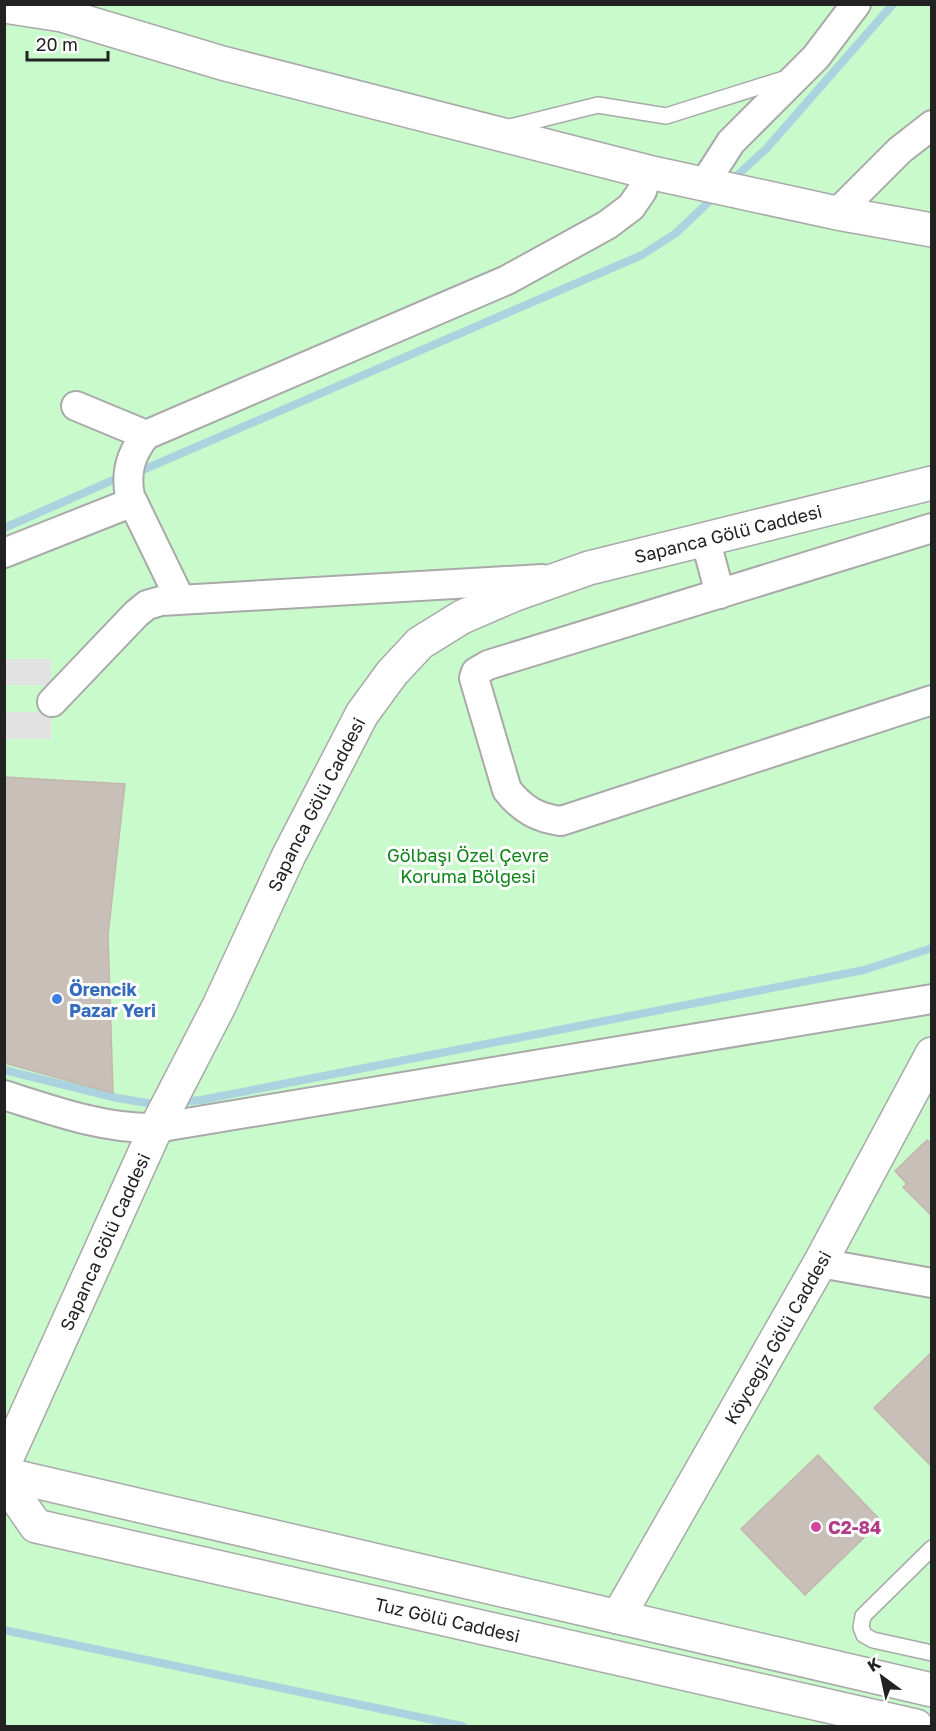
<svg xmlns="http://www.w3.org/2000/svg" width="936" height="1731" font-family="'Golos Text',sans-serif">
	<rect width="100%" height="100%" fill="#f2efe9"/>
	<path fill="#c8facc" d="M5 5H931V1726H5Z"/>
	<path fill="#e2e2e2" d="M4 659H51V685H5Z
		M4 712H51V739H5Z"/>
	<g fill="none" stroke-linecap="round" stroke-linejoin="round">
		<path stroke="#aad3df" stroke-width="8" d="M731 181 766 149 893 4
			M4 528 113 480 145 469 642 255 676 233 715 196
			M4 1070 117 1098 153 1104 161 1103
			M177 1102 201 1100 864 970 932 948
			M4 1630 462 1726"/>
	</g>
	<path fill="#c7bfb8" stroke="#c4b6ab" stroke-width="1.5" d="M4 777 125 784 108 935 113 1093 4 1063Z
		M927 1140 932 1144V1216L903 1187 907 1184 895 1171Z
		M932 1352V1467L874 1408Z
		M818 1455 881 1521 805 1595 741 1529Z"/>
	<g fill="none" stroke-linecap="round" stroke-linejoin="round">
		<defs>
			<path id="service" d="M506 128 598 105 666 116 787 78
				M932 1548 863 1616 861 1627 864 1635 873 1640 932 1653"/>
			<path id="minor" d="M704 184 731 142 816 57 856 4
				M837 213 900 150 932 125
				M76 406 146 435
				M932 528 488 665 476 672 474 678 507 790C522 809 537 818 561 821L932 700
				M705 538 720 594
				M4 553 133 502
				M180 599 130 496C125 472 131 453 146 435L507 280 607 225 631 207 642 191 648 172
				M52 702 136 614 147 605 161 601 542 579
				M4 1095C54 1111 104 1129 156 1128L932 999
				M820 1263 932 1283"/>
			<g id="tertiary">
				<path d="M4 6 62 15 222 63 648 172 837 213 932 230"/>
				<path id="s1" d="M4 1464 156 1128 219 1006 288 857 362 714 392 673 420 643 462 617 513 595 589 568 932 483"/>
				<path d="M4 1474 932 1690"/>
				<path id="s2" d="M4 1480 36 1526 916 1726"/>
				<path id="s3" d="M618 1617 820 1263 932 1054"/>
			</g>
		</defs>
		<use href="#service" stroke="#a9a9a9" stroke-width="18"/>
		<use href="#minor" stroke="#a9a9a9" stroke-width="32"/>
		<use href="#tertiary" stroke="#a9a9a9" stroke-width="36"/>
		<use href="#service" stroke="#fff" stroke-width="15"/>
		<use href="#minor" stroke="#fff" stroke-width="28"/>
		<use href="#tertiary" stroke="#fff" stroke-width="33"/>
	</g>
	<circle fill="#3f7fe0" stroke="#fff" stroke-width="2" cx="57" cy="999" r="6"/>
	<circle fill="#d1479c" stroke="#fff" stroke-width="2" cx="816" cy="1527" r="6"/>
	<g text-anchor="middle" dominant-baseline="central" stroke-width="6" stroke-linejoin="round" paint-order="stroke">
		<g font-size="18" fill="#222" stroke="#fff">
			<text stroke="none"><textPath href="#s1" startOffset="1252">Sapanca Gölü Caddesi</textPath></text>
			<text stroke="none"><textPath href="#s1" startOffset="730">Sapanca Gölü Caddesi</textPath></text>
			<text stroke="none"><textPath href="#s1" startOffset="244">Sapanca Gölü Caddesi</textPath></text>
			<text stroke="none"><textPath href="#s3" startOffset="322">Köyceğiz Gölü Caddesi</textPath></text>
			<text stroke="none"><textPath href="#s2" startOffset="478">Tuz Gölü Caddesi</textPath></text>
		</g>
		<g font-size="18" fill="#0c8416" stroke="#fff">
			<text x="468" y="855">Gölbaşı Özel Çevre<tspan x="468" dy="21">Koruma Bölgesi</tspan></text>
		</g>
		<g font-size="18" font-weight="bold" fill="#366cbe" stroke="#fff" text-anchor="start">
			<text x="69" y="989">Örencik<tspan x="69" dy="21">Pazar Yeri</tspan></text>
		</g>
		<g font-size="18" font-weight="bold" fill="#b23c85" stroke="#fff" text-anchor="start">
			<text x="828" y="1527">C2-84</text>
		</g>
	</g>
	<rect width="936" height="1731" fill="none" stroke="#222222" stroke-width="12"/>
	<g transform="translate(882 1677) rotate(327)" stroke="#ffffff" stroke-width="4.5" paint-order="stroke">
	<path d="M0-4.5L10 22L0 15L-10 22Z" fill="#222222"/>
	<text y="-9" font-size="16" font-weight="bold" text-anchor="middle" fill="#222222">K</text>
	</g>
	<path d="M27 51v9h81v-9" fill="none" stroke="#222222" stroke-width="3"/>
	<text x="36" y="51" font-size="18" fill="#222222" stroke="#ffffff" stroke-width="4.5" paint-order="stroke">20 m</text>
</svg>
